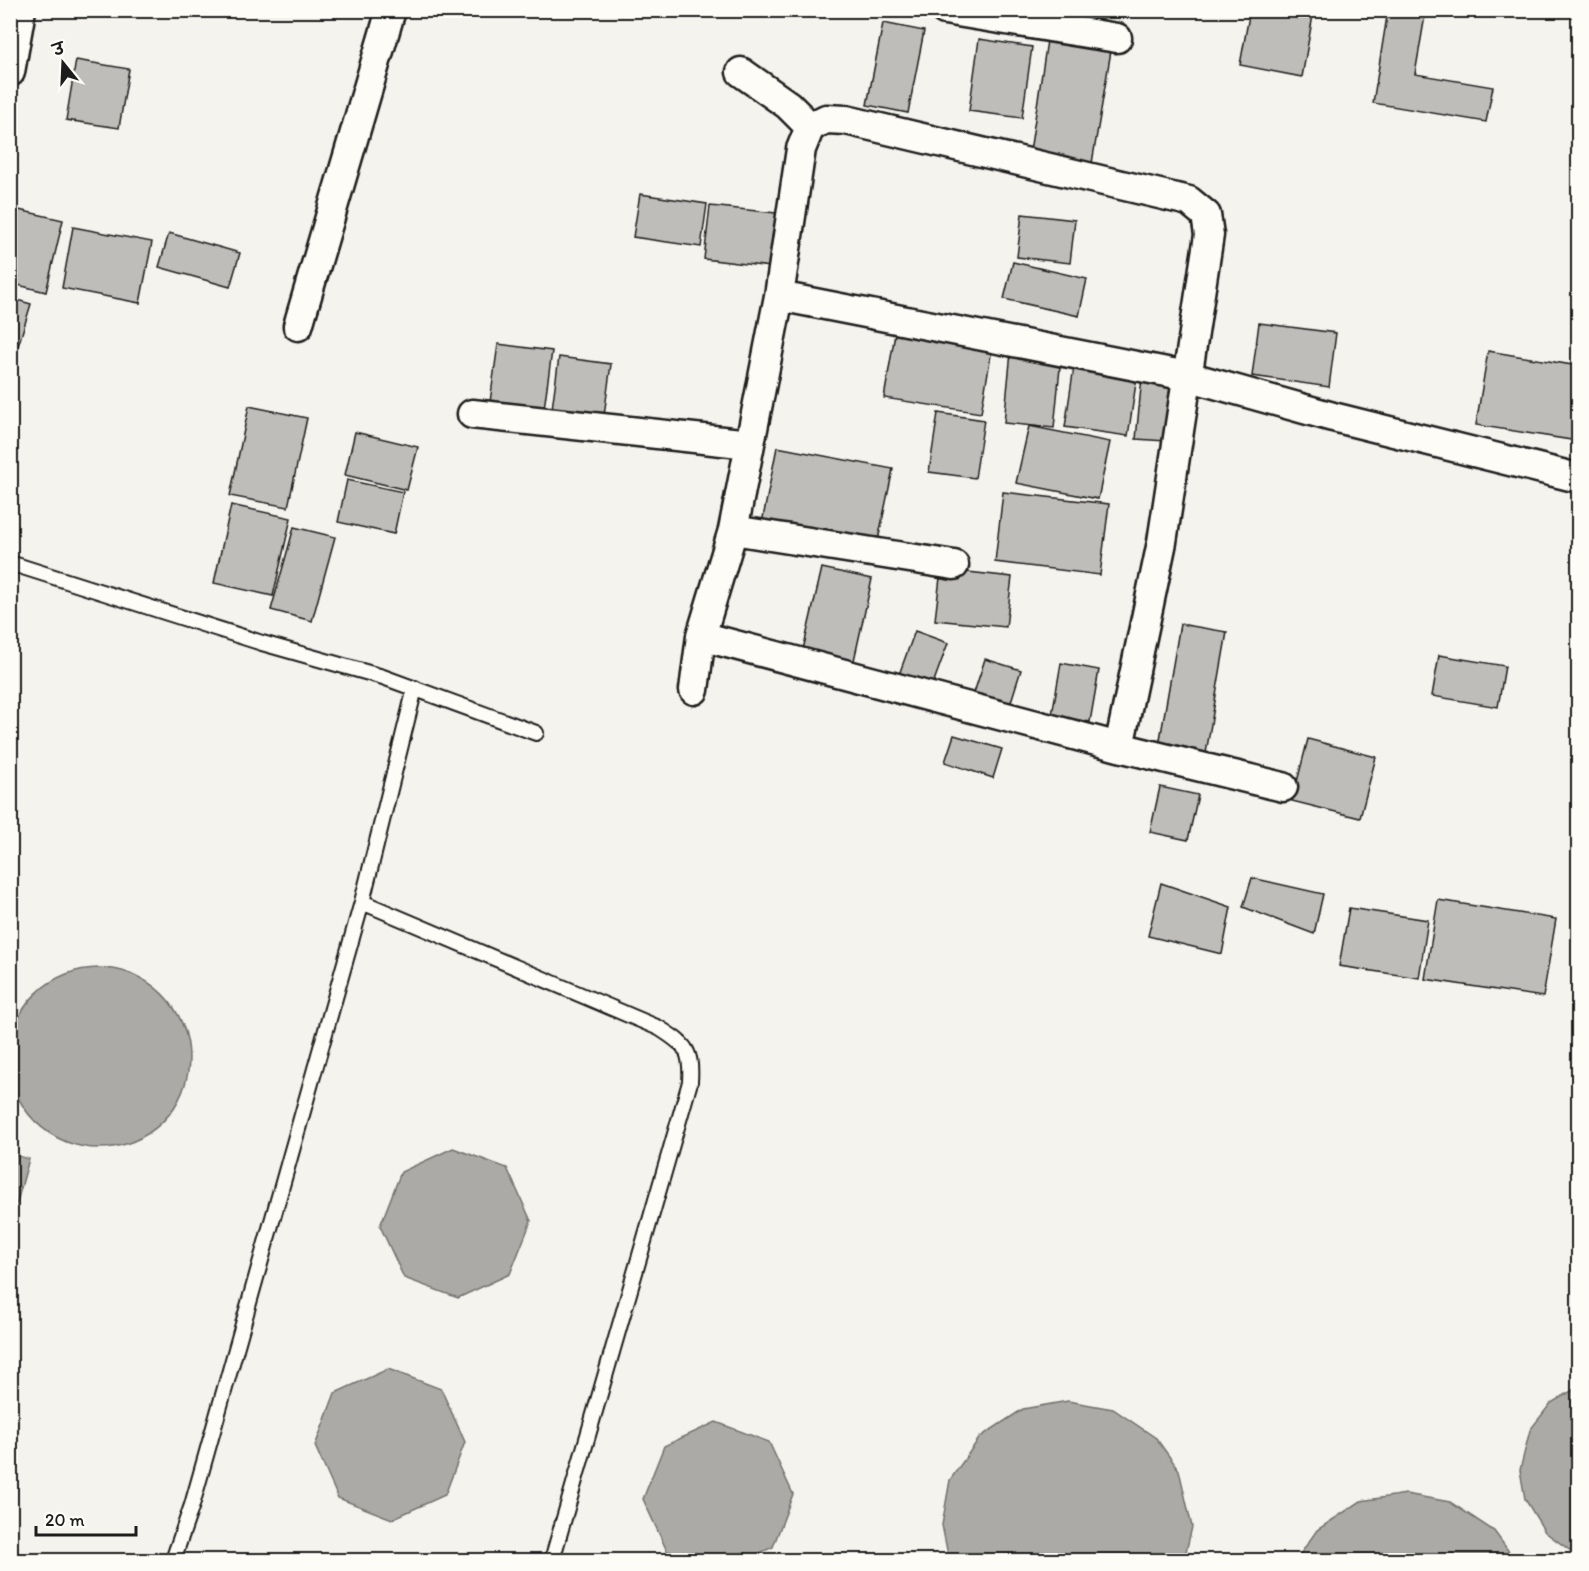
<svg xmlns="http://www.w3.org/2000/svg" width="1589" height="1571" font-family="Itim,'Playpen Sans Deva',sans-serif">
	<rect width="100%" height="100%" fill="#f4f3ee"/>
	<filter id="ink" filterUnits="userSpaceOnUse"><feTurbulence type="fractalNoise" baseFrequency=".0167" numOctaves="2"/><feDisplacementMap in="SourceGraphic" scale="12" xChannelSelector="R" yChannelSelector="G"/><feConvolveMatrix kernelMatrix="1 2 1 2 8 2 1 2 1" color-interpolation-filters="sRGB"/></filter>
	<g filter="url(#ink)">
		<path fill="#abaaa6" stroke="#72716f" stroke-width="1.5" d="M9 1058a90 90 0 1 1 180 0a90 90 0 1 1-180 0Z
			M453 1148 507 1168 531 1221 510 1274 458 1298 404 1278 380 1226 401 1172Z
			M11 1154 29 1159 11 1224 10 1154Z
			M388 1369 441 1389 465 1442 445 1495 392 1519 338 1498 315 1446 335 1393Z
			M1578 1387V1554L1571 1551 1545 1532 1525 1499 1520 1470 1530 1430 1551 1403Z
			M1068 1401 1113 1409 1156 1438 1179 1470 1192 1527 1184 1560H949L942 1525 950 1480 980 1437 1023 1409Z
			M716 1422 769 1442 793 1494 773 1547 744 1560H691L667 1551 643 1499 664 1446Z
			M1406 1494 1450 1502 1494 1531 1515 1560H1296L1317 1530 1361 1501Z"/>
		<path fill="#bebdba" stroke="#1c1c1c" stroke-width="1.5" d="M1250 10H1314L1302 77 1240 65Z
			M1388 10H1426L1415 74 1493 87 1486 122 1373 103Z
			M883 23 924 31 908 113 867 105Z
			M1048 34 1112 45 1091 169 1029 158Z
			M979 39 1032 47 1022 118 969 111Z
			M76 60 129 69 119 128 66 120Z
			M640 194 707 204 701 247 633 237Z
			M710 206 785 214 779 268 704 259Z
			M10 208 63 220 46 292 10 283Z
			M1022 214 1075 220 1070 263 1017 257Z
			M73 227 152 242 140 303 62 288Z
			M169 233 240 253 230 287 159 267Z
			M1013 262 1087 279 1079 316 1004 299Z
			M10 298 31 304 15 356 10 354Z
			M1259 323 1336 333 1329 387 1252 376Z
			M896 328 993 343 981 413 884 398Z
			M498 344 552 351 543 416 489 409Z
			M1488 351 1578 366V441L1476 425Z
			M1011 352 1061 358 1054 428 1004 423Z
			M559 357 611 364 603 423 551 416Z
			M1075 360 1138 370 1128 436 1065 427Z
			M1142 377 1171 380 1166 441 1136 439Z
			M249 406 307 418 288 507 230 496Z
			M938 413 984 420 975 478 929 472Z
			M1029 426 1110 442 1098 499 1016 483Z
			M355 432 418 447 407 490 345 475Z
			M777 447 893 469 877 545 762 523Z
			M347 480 403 492 394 534 338 522Z
			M1003 492 1109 504 1100 575 995 562Z
			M231 505 291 518 273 596 214 583Z
			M294 527 335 537 312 621 271 610Z
			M822 568 872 579 853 665 802 654Z
			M941 569 1012 577 1006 627 935 620Z
			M1180 624 1227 632 1205 759 1158 751Z
			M915 631 948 643 930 692 897 680Z
			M1439 655 1505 666 1498 707 1432 696Z
			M985 659 1021 670 1008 711 972 699Z
			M1061 663 1099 670 1090 722 1052 715Z
			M954 735 1002 749 993 778 945 762Z
			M1308 739 1376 757 1360 818 1292 801Z
			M1160 787 1198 795 1188 840 1150 832Z
			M1252 878 1323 894 1314 934 1243 907Z
			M1161 883 1231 907 1222 954 1148 936Z
			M1438 900 1556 919 1543 997 1425 979Z
			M1349 908 1428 920 1419 978 1339 966Z"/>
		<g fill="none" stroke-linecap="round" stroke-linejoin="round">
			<defs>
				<path id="lane" d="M10 563 262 643 383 677 536 733
					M362 902 659 1028C686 1045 692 1050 690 1082L552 1560
					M173 1560 192 1505 362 902 415 688"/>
				<path id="street" d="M945 10 1117 38
					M10 72 21 10
					M741 72 788 105 810 127
					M779 296 1187 376 1333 417 1578 478
					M298 326 391 10
					M472 414 750 444
					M733 530 954 565
					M701 636 1119 747 1283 787
					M694 690 701 636 733 530 750 444 779 296 801 149 810 127 826 119 846 120 1189 201 1206 215 1209 235 1162 542 1119 747"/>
			</defs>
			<use href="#lane" stroke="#1c1c1c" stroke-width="18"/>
			<use href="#street" stroke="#1c1c1c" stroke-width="33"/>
			<use href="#lane" stroke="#fdfcf7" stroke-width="14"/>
			<use href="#street" stroke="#fdfcf7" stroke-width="28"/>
		</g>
	</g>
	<rect width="1589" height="1571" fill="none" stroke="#fdfcf7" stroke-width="36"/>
	<rect x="18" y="18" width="1553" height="1535" fill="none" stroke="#1c1c1c" stroke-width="2" filter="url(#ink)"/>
	<g transform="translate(63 63) rotate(342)" stroke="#fdfcf7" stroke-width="4.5" paint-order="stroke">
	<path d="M0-4.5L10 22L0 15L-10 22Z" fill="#1c1c1c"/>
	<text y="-9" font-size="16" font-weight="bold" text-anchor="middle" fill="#1c1c1c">उ</text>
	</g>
	<path d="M36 1526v9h100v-9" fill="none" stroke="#1c1c1c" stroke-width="3"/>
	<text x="45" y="1526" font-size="18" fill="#1c1c1c" stroke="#fdfcf7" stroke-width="4.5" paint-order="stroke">20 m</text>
</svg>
